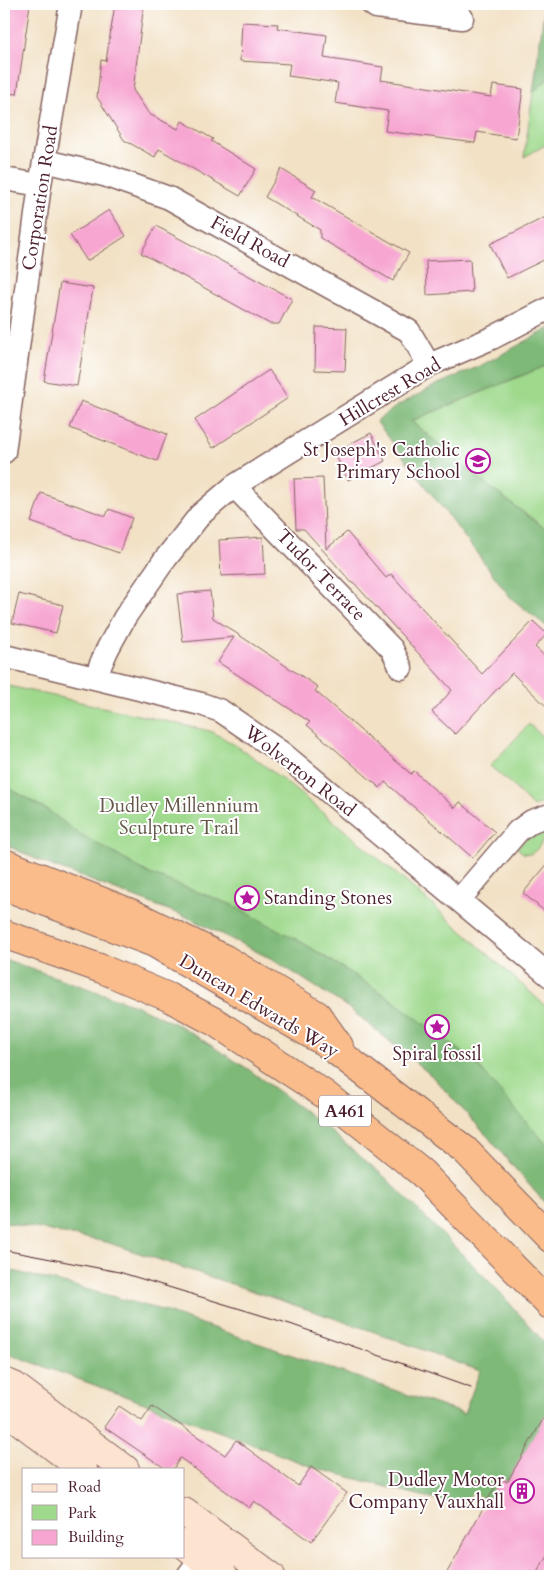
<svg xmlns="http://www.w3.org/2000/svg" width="554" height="1580" font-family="Cardo,serif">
	<rect width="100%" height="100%" fill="#fff"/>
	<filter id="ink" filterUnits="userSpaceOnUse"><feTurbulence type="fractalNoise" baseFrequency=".02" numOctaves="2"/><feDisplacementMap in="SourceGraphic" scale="10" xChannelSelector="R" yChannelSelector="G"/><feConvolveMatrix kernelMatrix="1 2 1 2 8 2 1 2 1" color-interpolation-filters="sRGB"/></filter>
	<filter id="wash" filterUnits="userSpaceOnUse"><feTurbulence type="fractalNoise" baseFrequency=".0096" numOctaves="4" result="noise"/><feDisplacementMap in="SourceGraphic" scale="20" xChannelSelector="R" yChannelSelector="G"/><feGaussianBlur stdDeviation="1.12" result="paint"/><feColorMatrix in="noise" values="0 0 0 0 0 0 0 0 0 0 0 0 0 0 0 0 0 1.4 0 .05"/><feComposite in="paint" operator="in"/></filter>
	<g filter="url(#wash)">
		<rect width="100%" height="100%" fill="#f2e1c5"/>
		<path fill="#9ed98c" stroke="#747c5c" d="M550 77V145L549 143 524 157 533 92Z
			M550 364V532L489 487 411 421Z
			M4 685 210 731C251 751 286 783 321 811 400 875 475 942 550 1010V1209L489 1138 431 1075 349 1008 274 960 187 917 45 863 4 844Z
			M529 724 550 744V802H544L533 807 511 784 490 766Z
			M550 826V834L548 833 537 849 531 854 523 853 517 848 535 830Z"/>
		<path fill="#7eb978" stroke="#646c52" d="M545 4H550V77L533 92Z
			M550 328V364L411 421 489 487 550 532V629L511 598 376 421 397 406 436 385 480 366Z
			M4 785 49 811 75 831 150 874 230 904 305 944 388 997 473 1060 515 1109 550 1148V1209L489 1138 431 1075 349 1008 274 960 187 917 45 863 4 844Z
			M4 959 135 1005 182 1027 248 1069 322 1124 386 1178 497 1289 550 1349V1416L547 1414 507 1482 500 1478 488 1500 473 1493 460 1506 315 1468 152 1406 4 1352V1269L67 1284 158 1309 464 1414 480 1371 369 1330 106 1242 4 1222Z"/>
		<g id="blocks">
			<path fill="#f7a6d1" d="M4 4H30L17 94 4 93Z
				M115 4H144L133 90 149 114 178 129 182 121 213 139 211 141 256 169 240 196 159 149 155 157 124 140 97 97 101 60 106 61Z
				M242 22 278 24 277 28 327 35 324 58 383 67 381 80 491 97 493 85 523 89 516 138 477 132 475 143 385 131 388 111 335 103 338 83 288 76 290 64 240 61Z
				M281 169 316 190 312 197 409 253 393 281 320 238V230L265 197Z
				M109 210 126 236 87 261 70 235Z
				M550 215V257L507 278 490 244Z
				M156 226 292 299 279 324H270L141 253Z
				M470 259 472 292 427 295 426 261Z
				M60 283 93 288 77 386 44 381Z
				M316 327 347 328 345 371 315 370Z
				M269 370 288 398 213 448 195 420Z
				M81 401 167 434 157 461 70 428Z
				M371 433 385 461 348 480 334 452Z
				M323 478 326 549 347 532 386 578 391 574 482 674 533 621 547 634 535 647 550 661V710L512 673 455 734 432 712 452 690 354 583 353 584 304 529H296L294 479Z
				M41 493 106 516 109 509 132 518 119 553 31 522Z
				M263 537 265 574 221 576 219 540Z
				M210 591 213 618 318 687 315 691 411 774 414 771 455 808 460 802 495 832 473 858 385 782 380 788 307 725 310 722 218 662 234 637 183 642 177 594Z
				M19 594 63 605 56 633 12 623Z
				M550 861V916L523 893Z
				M119 1406 142 1421 152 1406 225 1455 236 1440 298 1486 311 1467 347 1493 311 1542 254 1501 249 1508 180 1458 173 1469H166L104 1427Z
				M550 1407V1550L535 1576H445L500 1478 507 1482Z"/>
		</g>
	</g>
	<g filter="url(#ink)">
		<use href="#blocks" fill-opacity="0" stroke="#856361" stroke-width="1"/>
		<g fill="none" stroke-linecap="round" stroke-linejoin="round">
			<defs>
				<path id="service" d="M181 1576 197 1554"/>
				<path id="minor" d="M372 4 376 7 462 18
					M45 161 104 175 169 198 409 331 429 365
					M4 179 40 185
					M4 452 40 185 71 4
					M234 486 392 649 401 668
					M4 656 201 704 221 711 282 753 550 976
					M98 679 100 666 107 650 125 617 163 562 200 515 234 486 429 365 492 338 550 308
					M459 900 518 831 532 821 550 815"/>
				<path id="secondary" d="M4 1382 14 1386 125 1469
					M4 1407 16 1418 83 1469
					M184 1512 271 1576
					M184 1544 224 1576"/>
				<path id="trunk" d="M4 863 131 913 225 959 317 1015 339 1046
					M4 886 154 943 326 1043 465 1150 550 1238
					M4 934 102 969 168 997 215 1022 324 1094 422 1173 550 1305"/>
			</defs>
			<use href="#service" stroke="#856361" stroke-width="14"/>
			<use href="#minor" stroke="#856361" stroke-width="25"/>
			<use href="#secondary" stroke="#856361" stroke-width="30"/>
			<use href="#trunk" stroke="#856361" stroke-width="30"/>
			<use href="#service" stroke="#fff" stroke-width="11"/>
			<use href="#minor" stroke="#fff" stroke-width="22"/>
			<use href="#secondary" stroke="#fde4d1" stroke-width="28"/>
			<use href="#trunk" stroke="#fabc8b" stroke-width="28"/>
			<path stroke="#4a1f2b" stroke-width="1" d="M4 1250 119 1272 290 1324 471 1388"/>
		</g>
	</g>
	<defs>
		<symbol id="school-ring" viewBox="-11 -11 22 22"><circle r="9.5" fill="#fff" stroke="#b5179e" stroke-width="1.5"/><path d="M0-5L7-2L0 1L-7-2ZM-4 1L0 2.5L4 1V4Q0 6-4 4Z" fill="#b5179e"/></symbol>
		<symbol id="sight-ring" viewBox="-11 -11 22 22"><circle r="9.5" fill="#fff" stroke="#b5179e" stroke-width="1.5"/><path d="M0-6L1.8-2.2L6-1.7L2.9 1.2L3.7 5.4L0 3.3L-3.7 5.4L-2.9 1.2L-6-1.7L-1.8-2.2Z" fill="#b5179e"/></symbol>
		<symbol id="building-ring" viewBox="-11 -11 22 22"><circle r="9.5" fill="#fff" stroke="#b5179e" stroke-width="1.5"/><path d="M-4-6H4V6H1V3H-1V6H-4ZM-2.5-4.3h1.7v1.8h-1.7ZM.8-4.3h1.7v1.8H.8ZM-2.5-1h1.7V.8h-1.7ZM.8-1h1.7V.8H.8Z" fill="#b5179e"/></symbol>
	</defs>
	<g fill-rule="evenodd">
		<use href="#school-ring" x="464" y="447" width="28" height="28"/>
		<use href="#sight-ring" x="233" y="884" width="28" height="28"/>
		<use href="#sight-ring" x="423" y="1013" width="28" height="28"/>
		<use href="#building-ring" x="508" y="1477" width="28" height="28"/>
	</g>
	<g text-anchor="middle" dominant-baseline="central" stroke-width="4" stroke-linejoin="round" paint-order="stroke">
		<rect fill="#fff" stroke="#80626b" stroke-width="1" x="319" y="1095.5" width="52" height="31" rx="4"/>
		<g font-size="18" font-weight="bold" fill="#4a1f2b">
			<text x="345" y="1111">A461</text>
		</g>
		<g font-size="19" fill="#4a1f2b" stroke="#fff">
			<text transform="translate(40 198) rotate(-81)">Corporation Road</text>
			<text transform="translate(250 242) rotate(29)">Field Road</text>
			<text transform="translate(390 392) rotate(-31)">Hillcrest Road</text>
			<text transform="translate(321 575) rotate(46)">Tudor Terrace</text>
			<text transform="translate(300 771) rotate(38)">Wolverton Road</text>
			<text transform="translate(259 1006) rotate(31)">Duncan Edwards Way</text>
		</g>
		<g font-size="19" fill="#4a1f2b" stroke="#fff" text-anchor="end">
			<text x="460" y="450">St Joseph's Catholic<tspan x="460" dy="22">Primary School</tspan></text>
			<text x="264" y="898" text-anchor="start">Standing Stones</text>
			<text x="437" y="1054" text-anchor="middle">Spiral fossil</text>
			<text x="504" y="1480">Dudley Motor<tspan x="504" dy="22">Company Vauxhall</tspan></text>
		</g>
		<g font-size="19" fill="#635748" stroke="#fff">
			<text x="179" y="806">Dudley Millennium<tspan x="179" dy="22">Sculpture Trail</tspan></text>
		</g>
	</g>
	<rect width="554" height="1580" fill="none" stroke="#fff" stroke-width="20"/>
	<rect x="22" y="1468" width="162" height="90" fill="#ffffff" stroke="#b7a5aa"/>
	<rect x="32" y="1484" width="25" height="8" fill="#fde4d1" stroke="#b7a5aa"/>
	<text x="68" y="1492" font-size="15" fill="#4a1f2b">Road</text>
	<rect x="32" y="1505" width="25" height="15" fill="#9ed98c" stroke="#b7a5aa"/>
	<text x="68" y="1518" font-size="15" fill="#4a1f2b">Park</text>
	<rect x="32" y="1530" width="25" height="15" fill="#f7a6d1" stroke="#b7a5aa"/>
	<text x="68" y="1542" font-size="15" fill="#4a1f2b">Building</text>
</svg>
